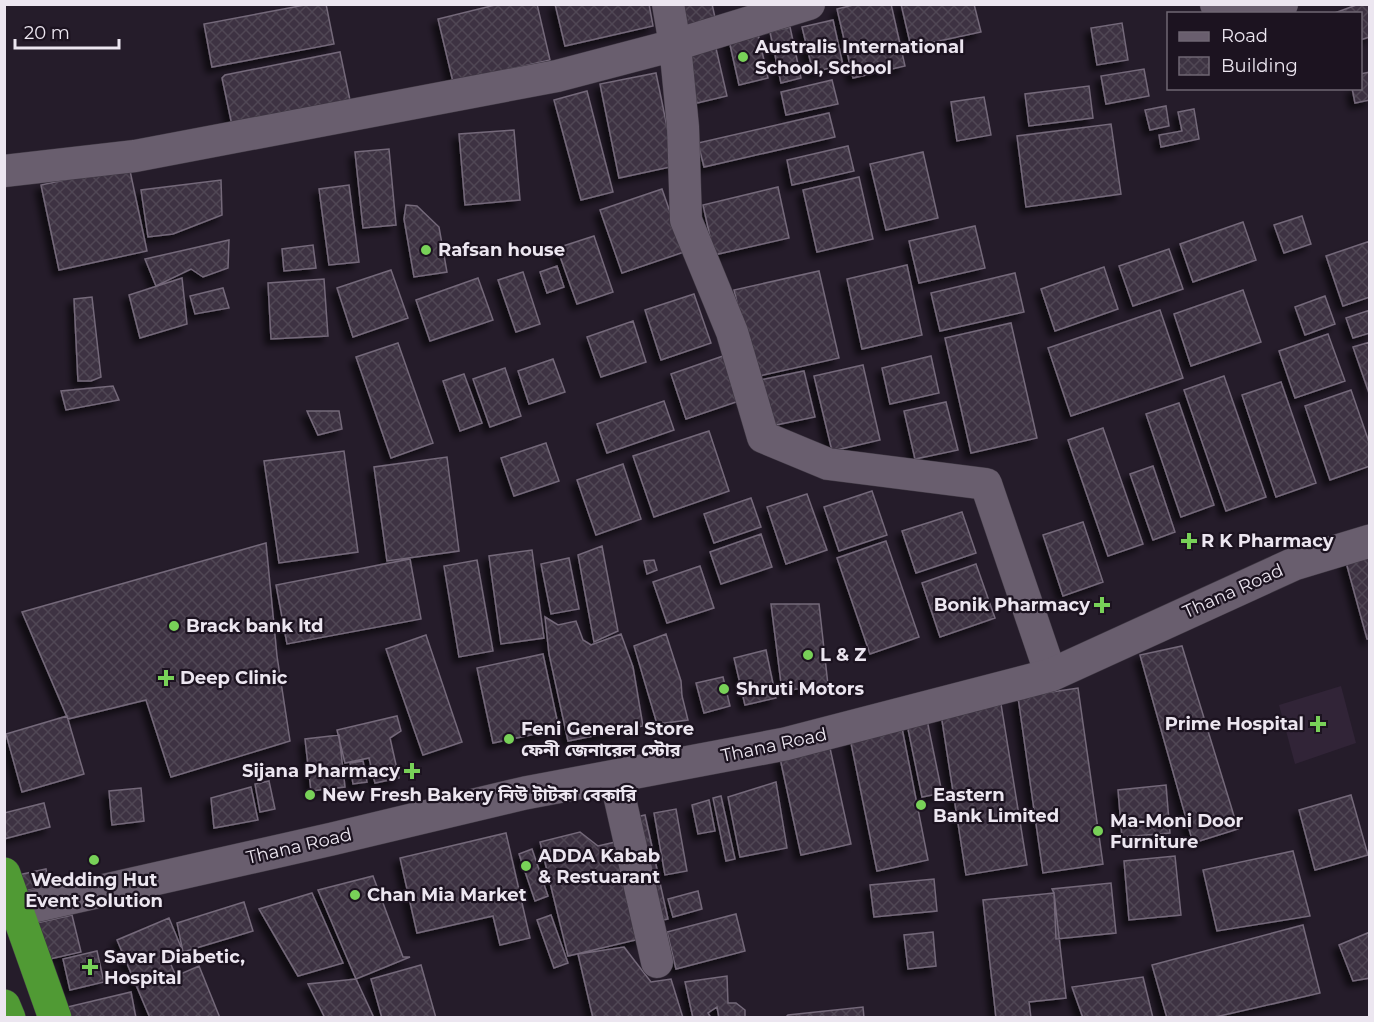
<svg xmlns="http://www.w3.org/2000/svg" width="1374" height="1022" font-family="Montserrat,'Noto Sans Bengali',sans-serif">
	<defs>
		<pattern id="building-cross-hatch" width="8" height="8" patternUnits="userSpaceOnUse" patternTransform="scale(1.5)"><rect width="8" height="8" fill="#3d3342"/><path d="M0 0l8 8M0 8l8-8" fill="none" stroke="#504754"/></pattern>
		<filter id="shadow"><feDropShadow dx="-5.5" dy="5.5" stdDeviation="3" flood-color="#0009"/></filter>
	</defs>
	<rect width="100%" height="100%" fill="#251c2a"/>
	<path fill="#312437" d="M1341 686 1356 743 1295 764 1279 705Z"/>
	<path fill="url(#building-cross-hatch)" stroke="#74697a" stroke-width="1.5" filter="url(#shadow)" d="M310 4H326L334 44 212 67 204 24Z
		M499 4H537L550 60 453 82 438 19Z
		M555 4H649L653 26 565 46Z
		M680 4H712L716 22 685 28Z
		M857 4H891L905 66 853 78 837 9Z
		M901 4H974L981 32 911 47Z
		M1359 4H1370V37L1360 40V14H1332Z
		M833 20 843 65 813 72 802 27Z
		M1122 23 1128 60 1097 65 1091 28Z
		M756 25 768 78 739 85 727 31Z
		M790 27 801 78 781 83 770 32Z
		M715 44 727 96 697 103 685 51Z
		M340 52 351 105 233 130 222 78 225 75Z
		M1144 69 1149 96 1106 104 1101 76Z
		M1370 72V100L1355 103 1352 88H1360V74Z
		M656 73 675 166 619 178 600 84Z
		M832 80 838 104 786 115 781 92Z
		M1089 86 1093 118 1029 126 1025 94Z
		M587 91 613 192 581 200 554 100Z
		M984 97 991 135 957 141 951 102Z
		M1166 106 1169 126 1150 130 1145 110Z
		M1194 109 1199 139 1161 147 1159 135 1182 131 1178 112Z
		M829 113 835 137 704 167 698 143Z
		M1111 124 1121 194 1026 207 1017 136Z
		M514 130 520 200 465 205 459 134Z
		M848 146 854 171 792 185 787 160Z
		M389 149 396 225 363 228 355 152Z
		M923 152 938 218 886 230 870 164Z
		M129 166 147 251 59 270 41 185Z
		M859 177 873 239 817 252 803 190Z
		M221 180 222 215 173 234 148 237 141 190Z
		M349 185 359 262 329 265 319 189Z
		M778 187 789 238 714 255 703 205Z
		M662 189 684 252 622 273 600 210Z
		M406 205 417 206 439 227 447 272 414 277 404 219Z
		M1302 216 1311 244 1284 253 1274 225Z
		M1243 222 1256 260 1193 282 1180 244Z
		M975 226 985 268 919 283 909 241Z
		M594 236 613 292 577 304 557 248Z
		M229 240 228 268 203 277 191 269 156 286 145 259Z
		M1370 241V297L1343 306 1326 256Z
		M313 245 316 268 284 271 282 249Z
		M1169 249 1183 289 1133 306 1119 266Z
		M907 265 922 335 862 349 847 279Z
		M557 266 564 287 547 293 540 272Z
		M1104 267 1118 309 1055 331 1041 289Z
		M391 270 408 318 353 337 337 288Z
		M819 271 839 358 755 377 734 290Z
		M523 272 540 324 516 332 498 280Z
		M1015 273 1024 312 940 331 931 293Z
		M182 278 187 324 140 338 129 295Z
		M478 278 493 320 430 341 416 300Z
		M324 279 328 336 271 339 268 283Z
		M223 288 229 308 195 314 190 296Z
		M1243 290 1261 342 1191 366 1174 314Z
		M694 294 711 343 661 360 645 310Z
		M1325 296 1335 324 1305 335 1295 307Z
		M92 297 101 377 91 381H78L74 299Z
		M1160 310 1183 378 1071 416 1048 348Z
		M1370 310V333L1353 338 1346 318Z
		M633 321 646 362 601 377 587 337Z
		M1011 323 1037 438 971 453 945 338Z
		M1328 334 1345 381 1295 398 1279 351Z
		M1370 342V396L1353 347Z
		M398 343 433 443 391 458 356 357Z
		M723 356 739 401 686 419 671 374Z
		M931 356 939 393 890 404 882 368Z
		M553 359 565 392 529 404 518 371Z
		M863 365 880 440 832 451 814 376Z
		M505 368 521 416 490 427 473 379Z
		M804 371 815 417 771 426 760 380Z
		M464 374 482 423 460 431 443 381Z
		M1224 376 1266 497 1226 511 1184 390Z
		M1281 382 1316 483 1276 497 1242 395Z
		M113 386 119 400 66 410 61 391Z
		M1351 390 1370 445V466L1330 480 1305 406Z
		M664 401 674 430 607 453 597 424Z
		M946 402 958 450 915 459 904 411Z
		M1179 403 1214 505 1181 517 1146 414Z
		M307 411H339L342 429 318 435Z
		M1103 428 1143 544 1108 556 1068 440Z
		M709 431 729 491 654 517 633 456Z
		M546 443 559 481 514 496 501 458Z
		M344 451 358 552 279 563 264 461Z
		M447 457 459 551 387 561 374 467Z
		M623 464 641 519 596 535 577 480Z
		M1153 466 1175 532 1153 540 1130 474Z
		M872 491 887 535 839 551 824 507Z
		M807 494 827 550 786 564 767 507Z
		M751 498 761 527 714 543 704 514Z
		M962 512 976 553 916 573 902 531Z
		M1083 522 1103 582 1063 596 1043 535Z
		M761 534 772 567 721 584 710 552Z
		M886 541 919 637 870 654 837 558Z
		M266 543 277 656 290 741 171 777 146 700 68 719 22 612Z
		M602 546 618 631 594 642 578 555Z
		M1370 548V639H1367L1344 555Z
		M532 550 544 638 501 644 489 556Z
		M569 558 579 609 551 614 541 564Z
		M410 559 421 619 287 644 276 585Z
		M477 560 493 651 459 657 444 566Z
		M654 560 657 570 647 574 644 561Z
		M976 564 995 618 940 637 922 583Z
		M700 566 714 608 667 623 653 582Z
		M771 604H819L828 685 782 691Z
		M545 617 558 625 576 621 583 640 591 645 621 634 633 667 643 726 568 741 549 654Z
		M666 634 681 681 682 696 688 720 657 724 634 646Z
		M426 635 462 742 423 755 386 649Z
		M1182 646 1238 829 1193 843 1140 655Z
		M766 650 776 698 745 705 734 658Z
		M543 654 559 729 493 743 477 668Z
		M723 677 730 706 704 713 696 683Z
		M1078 688 1103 864 1043 873 1018 697Z
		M1001 704 1027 865 966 875 941 714Z
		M67 716 84 774 22 792 6 734Z
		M397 716 401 731 390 738 399 778 375 783 369 758 345 763 337 730Z
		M927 720 942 793 922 797 907 724Z
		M902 728 928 860 877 871 850 738Z
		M339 735 345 787 311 791 305 739Z
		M830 748 851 844 801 855 780 758Z
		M363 761 367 782 353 784 350 763Z
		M269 781 275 809 260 812 255 784Z
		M776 782 787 848 740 857 728 797Z
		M1166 785 1170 833 1122 837 1118 790Z
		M251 787 258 820 214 828 211 798Z
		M141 788 144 821 112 825 109 791Z
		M1351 795 1368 855 1315 870 1299 810Z
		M721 796 735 859 726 861 713 798Z
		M709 800 715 831 698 834 692 805Z
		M44 803 50 827 4 839V813Z
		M676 809 687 871 665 875 654 813Z
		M645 815 668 919 654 922 632 818Z
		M580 832 598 846 620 841 644 938 568 956 540 842Z
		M506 833 530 938 500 945 493 916 417 933 400 858Z
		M532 849 548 896 535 901 519 854Z
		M1293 851 1310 916 1217 931 1203 870Z
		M1175 856 1181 915 1129 920 1124 861Z
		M46 869 49 886 4 895V878Z
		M373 876 403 957H410L356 979 318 890Z
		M934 879 937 911 874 917 870 885Z
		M1111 883 1116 933 1056 939 1054 893 1052 889Z
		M698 891 702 909 673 917 668 899Z
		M312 893 343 963 298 976 259 909Z
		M1054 893 1066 998 1029 1002 1031 1018H996L983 900Z
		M244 902 253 931 183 952 177 923Z
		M736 914 745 951 676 969 667 932Z
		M72 915 81 952 32 963 23 926Z
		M551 915 568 963 554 968 537 920Z
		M169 918 183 952 168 958 176 976 199 966 220 1018H150L117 940Z
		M1303 925 1320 993 1211 1018H1167L1152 965Z
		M933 932 936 966 908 969 904 935Z
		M1370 932V978L1353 981 1339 945Z
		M624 947 651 982 671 979 683 1018H593L578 954Z
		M97 951 104 982 70 990 63 959Z
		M421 965 436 1018H382L371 979Z
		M727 976 728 1003H736L745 1010V1017L719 1018 717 1007 708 1013 711 1018H693L685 982Z
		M1143 977 1153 1018H1083L1072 987Z
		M356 979 374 1018H325L308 984Z
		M131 992 136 1018H39L38 1014Z
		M863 1007 864 1018H785L788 1015Z"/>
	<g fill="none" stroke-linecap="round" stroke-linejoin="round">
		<defs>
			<path id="street" d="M809 4 675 45 683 127 686 220 732 332 763 437 828 464 986 484 1051 675
				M1216 4H1282
				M4 171 135 156 557 76 675 45 668 4
				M615 777 657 962"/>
			<path id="secondary" d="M17 910 332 839 525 793 785 744 1051 675 1294 564 1370 541"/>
			<path id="highway" d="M4 874 55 1018
				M4 1006 9 1018"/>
		</defs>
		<use href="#street" stroke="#3f3843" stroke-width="33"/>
		<use href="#secondary" stroke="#3f3843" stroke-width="34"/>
		<use href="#highway" stroke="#3f3843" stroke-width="34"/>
		<use href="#street" stroke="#695e6e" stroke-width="32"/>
		<use href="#secondary" stroke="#695e6e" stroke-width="33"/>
		<use href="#highway" stroke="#509a34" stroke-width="33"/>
	</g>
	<g fill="#78d158" stroke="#1c1320" stroke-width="2">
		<circle cx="743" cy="57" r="6"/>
		<circle cx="426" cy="250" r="6"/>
		<path d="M1186 532h6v6h6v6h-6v6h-6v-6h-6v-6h6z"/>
		<path d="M1099 596h6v6h6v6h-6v6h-6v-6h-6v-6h6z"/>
		<circle cx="174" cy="626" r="6"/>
		<circle cx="808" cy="655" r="6"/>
		<path d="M163 669h6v6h6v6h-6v6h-6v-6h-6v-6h6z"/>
		<circle cx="724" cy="689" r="6"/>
		<path d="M1315 715h6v6h6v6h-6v6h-6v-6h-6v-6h6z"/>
		<circle cx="509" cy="739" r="6"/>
		<path d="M409 762h6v6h6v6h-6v6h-6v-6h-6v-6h6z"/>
		<circle cx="310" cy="795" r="6"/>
		<circle cx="921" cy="805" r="6"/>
		<circle cx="1098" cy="831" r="6"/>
		<circle cx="94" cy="860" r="6"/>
		<circle cx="526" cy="866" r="6"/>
		<circle cx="355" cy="895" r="6"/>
		<path d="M87 958h6v6h6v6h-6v6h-6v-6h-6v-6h6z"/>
	</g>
	<g text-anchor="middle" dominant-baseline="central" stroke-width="4.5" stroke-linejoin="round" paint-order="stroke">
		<g font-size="18" font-weight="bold" fill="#ece6f0" stroke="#1c1320" text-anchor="start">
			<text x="755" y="47">Australis International<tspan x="755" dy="21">School, School</tspan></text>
			<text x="438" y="250">Rafsan house</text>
			<text x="1201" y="541">R K Pharmacy</text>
			<text x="1090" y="605" text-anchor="end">Bonik Pharmacy</text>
			<text x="186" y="626">Brack bank ltd</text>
			<text x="820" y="655">L &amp; Z</text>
			<text x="180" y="678">Deep Clinic</text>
			<text x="736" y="689">Shruti Motors</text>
			<text x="1304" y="724" text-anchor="end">Prime Hospital</text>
			<text x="521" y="729">Feni General Store<tspan x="521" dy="21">ফেনী জেনারেল স্টোর</tspan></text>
			<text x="400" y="771" text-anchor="end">Sijana Pharmacy</text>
			<text x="322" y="795">New Fresh Bakery নিউ টাটকা বেকারি</text>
			<text x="933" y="795">Eastern<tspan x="933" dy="21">Bank Limited</tspan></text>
			<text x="1110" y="821">Ma-Moni Door<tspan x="1110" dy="21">Furniture</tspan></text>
			<text x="538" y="856">ADDA Kabab<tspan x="538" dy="21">&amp; Restuarant</tspan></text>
			<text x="94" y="880" text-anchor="middle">Wedding Hut<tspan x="94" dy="21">Event Solution</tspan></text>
			<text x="367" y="895">Chan Mia Market</text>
			<text x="104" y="957">Savar Diabetic,<tspan x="104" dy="21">Hospital</tspan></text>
		</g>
		<g font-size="18" fill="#ece6f0" stroke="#1c1320">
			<text transform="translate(1233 591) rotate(-24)">Thana Road</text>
			<text transform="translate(774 745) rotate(-12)">Thana Road</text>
			<text transform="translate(299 846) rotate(-13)">Thana Road</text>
		</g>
	</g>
	<rect width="1374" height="1022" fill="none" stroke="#ece6f0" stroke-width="12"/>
	<rect x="1167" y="12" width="195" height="78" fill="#1c1320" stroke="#6f6773" stroke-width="1.5"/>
	<rect x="1179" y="32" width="30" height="9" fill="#695e6e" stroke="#6f6773" stroke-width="1.5"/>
	<text x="1221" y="42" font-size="18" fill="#ece6f0">Road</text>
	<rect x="1179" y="57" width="30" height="18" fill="url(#building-cross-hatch)" stroke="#6f6773" stroke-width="1.5"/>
	<text x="1221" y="72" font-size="18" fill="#ece6f0">Building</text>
	<path d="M15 39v9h104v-9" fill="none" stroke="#ece6f0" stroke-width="3"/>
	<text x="24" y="39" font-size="18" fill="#ece6f0" stroke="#1c1320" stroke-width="4.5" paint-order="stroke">20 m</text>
</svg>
